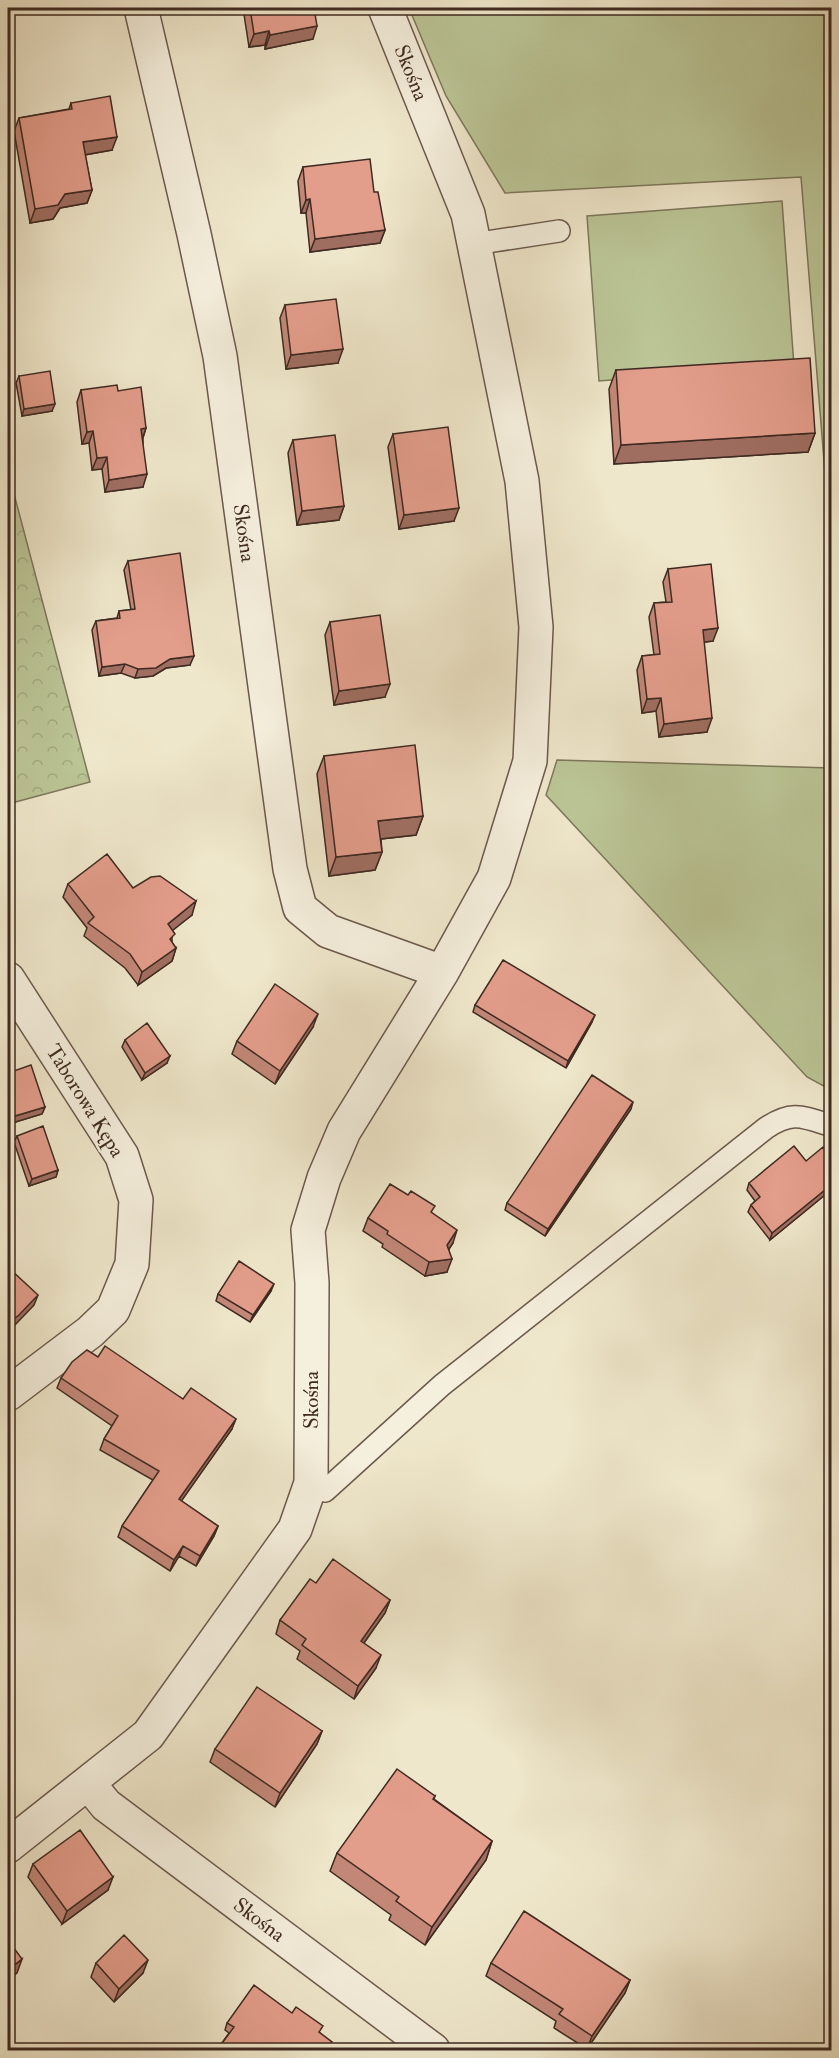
<svg xmlns="http://www.w3.org/2000/svg" width="839" height="2058" font-family="'IM FELL Double Pica',serif">
	<defs>
		<pattern id="forest-crowns" width="20" height="18" patternUnits="userSpaceOnUse" patternTransform="scale(1.5)"><rect width="20" height="18" fill="#bbc596"/><path d="M2 6a3 3 0 1 1 6 0M12 15a3 3 0 1 1 6 0" fill="none" stroke="#a2a981"/></pattern>
	</defs>
	<rect width="100%" height="100%" fill="#efe7cb"/>
	<filter id="stains"><feTurbulence type="fractalNoise" baseFrequency=".00333" numOctaves="4"/><feColorMatrix values="0 0 0 0 .2 0 0 0 0 .09 0 0 0 0 .02 0 0 0 .5 -.17"/></filter>
	<radialGradient id="worn" r=".72"><stop offset=".6" stop-color="#630" stop-opacity="0"/><stop offset="1" stop-color="#630" stop-opacity=".3"/></radialGradient>
	<path fill="#bbc596" stroke="#7d785c" stroke-width="1.5" d="M409 8H831V547L801 177 505 193 446 96Z
		M782 201 794 366 599 381 587 216Z
		M557 760 831 768V1090L807 1077 546 795Z"/>
	<path fill="url(#forest-crowns)" stroke="#7d785c" stroke-width="1.5" d="M8 471 90 782 8 804Z"/>
	<g fill="none" stroke-linecap="round" stroke-linejoin="round">
		<defs>
			<path id="service" d="M474 244 559 231
				M311 1483 325 1491 442 1385 766 1128C793 1110 803 1117 832 1126"/>
			<path id="minor" d="M141 8 194 234 220 356 290 869 300 908 328 931 442 972
				M8 979 122 1156 136 1200 132 1264 113 1310 90 1332 8 1394
				M89 1784 106 1805 433 2050
				M8 1846 148 1735 295 1529 311 1483 312 1283 308 1230 324 1178 344 1131 442 972 494 878 530 761 536 627 522 481 468 214 385 8"/>
		</defs>
		<use href="#service" stroke="#6b594c" stroke-width="24"/>
		<use href="#minor" stroke="#6b594c" stroke-width="36"/>
		<use href="#service" stroke="#f5efdd" stroke-width="21"/>
		<use href="#minor" stroke="#f5efdd" stroke-width="33"/>
	</g>
	<path fill="#c38778" stroke="#3f2a21" stroke-width="1.5" d="M243 8H314L313 39 265 49V45L249 47Z
		M71 103 112 150 85 155 92 190 87 203 60 208 53 219 30 223 14 131 19 118 69 109Z
		M303 167 374 192 385 230 380 243 310 252 306 213H301L298 181Z
		M285 305 338 363 286 369 280 318Z
		M616 370 815 433 808 452 614 464 609 389Z
		M19 376 52 411 22 416 16 383Z
		M81 390 118 391 146 428 143 438V487L105 492 102 469 92 470 89 443 82 444 77 402Z
		M393 434 454 521 399 529 388 447Z
		M293 440 344 506 339 520 297 525 288 453Z
		M128 561 190 665 166 668 153 676 135 678 121 673 99 676 92 630 96 621 117 618 119 611 131 610 124 570Z
		M668 569 713 641 704 642 707 732 659 737 656 711 642 713 637 670 642 656 654 655 649 617 654 603 666 602 663 582Z
		M330 622 385 697 334 705 325 635Z
		M324 756 423 816 416 835 381 839 382 852 375 870 329 876 317 774Z
		M68 884 133 888 192 915 172 930V943L176 948 172 961 138 985 125 968 84 936 87 928 63 897Z
		M475 1005 592 1022 566 1068 473 1012Z
		M313 1027 275 1084 232 1054 237 1041Z
		M125 1040 167 1063 142 1080 122 1047Z
		M8 1073 45 1107 42 1114 12 1123 8 1108Z
		M631 1109 545 1236 505 1210 507 1203Z
		M17 1136 58 1170 56 1177 29 1186 14 1142Z
		M831 1158V1190L770 1240 748 1212 751 1205 755 1201 747 1190 749 1183 806 1161Z
		M432 1213 453 1243 449 1249 447 1272 425 1276 382 1247 383 1244 363 1231 368 1218Z
		M271 1291 250 1322 216 1301 218 1294Z
		M98 1357 183 1399 232 1429 181 1501 218 1526 214 1536 196 1566 179 1556 170 1571 118 1537 122 1526 153 1480 100 1450 104 1439 112 1426 57 1388 61 1378Z
		M316 1583 390 1600 385 1613 364 1643 376 1668 354 1699 297 1659 300 1651 276 1634 280 1620Z
		M322 1731 317 1744 275 1807 210 1762 215 1749Z
		M435 1796 434 1799 492 1841 486 1860 425 1945 389 1920 391 1915 330 1871 337 1853Z
		M33 1864 108 1890 62 1924 28 1877Z
		M96 1963 143 1973 114 2002 91 1977Z
		M491 1963 630 1980 625 1993 587 2049 554 2028 556 2021 486 1976Z
		M227 2023 320 2033 330 2049 328 2050H217L229 2033 225 2030Z"/>
	<path fill="#9f6e61" stroke="#3f2a21" stroke-width="1.5" d="M317 26 313 39 265 49 270 35Z
		M269 31 265 45 249 47 254 34Z
		M117 137 112 150 78 156 83 142Z
		M92 190 87 203 60 208 53 219 30 223 35 209 65 194Z
		M310 199 306 213H301L306 200Z
		M385 230 380 243 310 252 315 239Z
		M343 349 338 363 286 369 291 355Z
		M55 404 52 411 22 416 24 409Z
		M146 428 142 440 141 429Z
		M93 431 89 443 82 444 87 432Z
		M815 433 808 452 614 464 621 445Z
		M107 457 102 469 92 470 97 458Z
		M147 474 143 487 105 492 109 480Z
		M344 506 339 520 297 525 302 511Z
		M459 508 454 521 399 529 404 515Z
		M718 628 713 641 698 643 703 630Z
		M194 656 190 665 166 668 153 676 135 678 138 669 170 659Z
		M125 664 121 673 99 676 102 667Z
		M390 684 385 697 334 705 339 691Z
		M661 698 656 711 642 713 647 699Z
		M712 718 707 732 659 737 664 724Z
		M423 816 416 835 371 840 378 821Z
		M382 852 375 870 329 876 336 857Z
		M196 901 192 915 163 938 168 924Z
		M176 948 172 961 138 985 142 972Z
		M318 1014 313 1027 275 1084 280 1071Z
		M595 1015 592 1022 566 1068 568 1061Z
		M170 1056 167 1063 142 1080 145 1073Z
		M633 1102 631 1109 545 1236 548 1229Z
		M45 1107 42 1114 12 1123 15 1116Z
		M58 1170 56 1177 29 1186 32 1179Z
		M831 1185V1190L770 1240 772 1233Z
		M457 1230 453 1243 442 1259 447 1245Z
		M452 1259 447 1272 425 1276 429 1262Z
		M274 1284 271 1291 250 1322 253 1315Z
		M38 1295 34 1305 15 1325 8 1330V1323Z
		M236 1419 232 1429 175 1510 179 1499Z
		M218 1526 214 1536 196 1566 200 1556Z
		M183 1546 179 1556 170 1571 174 1560Z
		M390 1600 385 1613 356 1654 361 1641Z
		M381 1655 376 1668 354 1699 358 1686Z
		M322 1731 317 1744 275 1807 280 1793Z
		M492 1841 486 1860 425 1945 432 1927Z
		M113 1877 108 1890 62 1924 67 1911Z
		M22 1959 17 1973 8 1980V1970Z
		M148 1960 143 1973 114 2002 119 1989Z
		M630 1980 625 1993 587 2049 592 2036Z"/>
	<path fill="#e39d8b" stroke="#3f2a21" stroke-width="1.5" d="M250 8H314L317 26 270 35 269 31 254 34Z
		M110 96 117 137 83 142 92 190 65 194 58 205 35 209 19 118 72 109 71 103Z
		M370 159 374 192H378L385 230 315 239 310 199 306 200 303 167Z
		M336 299 343 349 291 355 285 305Z
		M810 358 815 433 621 445 616 370Z
		M50 371 55 404 24 409 19 376Z
		M117 385 118 391 141 387 146 428 141 429 147 474 109 480 107 457 97 458 93 431 87 432 81 390Z
		M448 427 459 508 404 515 393 434Z
		M335 435 344 506 302 511 293 440Z
		M180 553 194 656 170 659 156 668 138 669 125 664 102 667 96 621 120 618 119 611 135 609 128 561Z
		M711 564 718 628 703 630 712 718 664 724 661 698 647 699 642 656 660 654 654 603 672 602 668 569Z
		M380 615 390 684 339 691 330 622Z
		M415 745 423 816 378 821 382 852 336 857 324 756Z
		M107 854 133 888 151 877 160 876 196 901 168 924 175 934 170 939 176 948 142 972 130 954 88 923 94 917 68 884Z
		M503 960 595 1015 568 1061 475 1005Z
		M275 984 318 1014 280 1071 237 1041Z
		M147 1023 170 1056 145 1073 125 1040Z
		M31 1065 45 1107 15 1116 8 1093V1073Z
		M592 1075 633 1102 548 1229 507 1203Z
		M43 1126 58 1170 32 1179 17 1136Z
		M794 1146 806 1161 823 1147 831 1158V1185L772 1233 751 1205 760 1197 749 1183Z
		M390 1184 408 1195 411 1191 435 1206 431 1212 457 1230 447 1245 452 1259 429 1262 387 1234 388 1231 368 1218Z
		M239 1261 274 1284 253 1315 218 1294Z
		M10 1269 38 1295 19 1315 8 1323V1272Z
		M105 1346 183 1399 191 1388 236 1419 179 1499 218 1526 200 1556 183 1546 174 1560 122 1526 159 1471 104 1439 118 1416 61 1378 72 1362 87 1350 98 1357Z
		M333 1559 390 1600 361 1641 381 1655 358 1686 302 1645 306 1639 280 1620 310 1579 316 1583Z
		M257 1687 322 1731 280 1793 215 1749Z
		M397 1769 435 1796 433 1799 492 1841 432 1927 396 1901 399 1897 337 1853Z
		M80 1830 113 1877 67 1911 33 1864Z
		M524 1911 630 1980 592 2036 559 2014 563 2009 491 1963Z
		M124 1935 148 1960 119 1989 96 1963Z
		M8 1940 22 1959 8 1970Z
		M254 1985 292 2013 296 2007 323 2026 319 2032 332 2042 326 2050H217L234 2027 227 2023Z"/>
	<g text-anchor="middle" dominant-baseline="central" stroke-width="5" stroke-linejoin="round" paint-order="stroke">
		<g font-size="21" fill="#3f2a21" stroke="#f5efdd">
			<text transform="translate(411 73) rotate(68)">Skośna</text>
			<text transform="translate(244 533) rotate(82)">Skośna</text>
			<text transform="translate(85 1101) rotate(58)">Taborowa Kępa</text>
			<text transform="translate(311 1400) rotate(-90)">Skośna</text>
			<text transform="translate(259 1920) rotate(37)">Skośna</text>
		</g>
	</g>
	<rect width="839" height="2058" fill="none" stroke="#efe7cb" stroke-width="30"/>
	<rect x="9" y="9" width="821" height="2040" fill="none" stroke="#3f2a21" stroke-width="3"/>
	<rect x="15" y="15" width="809" height="2028" fill="none" stroke="#3f2a21" stroke-width="1.5"/>
	<rect width="100%" height="100%" filter="url(#stains)"/>
	<rect width="100%" height="100%" fill="url(#worn)"/>
</svg>
